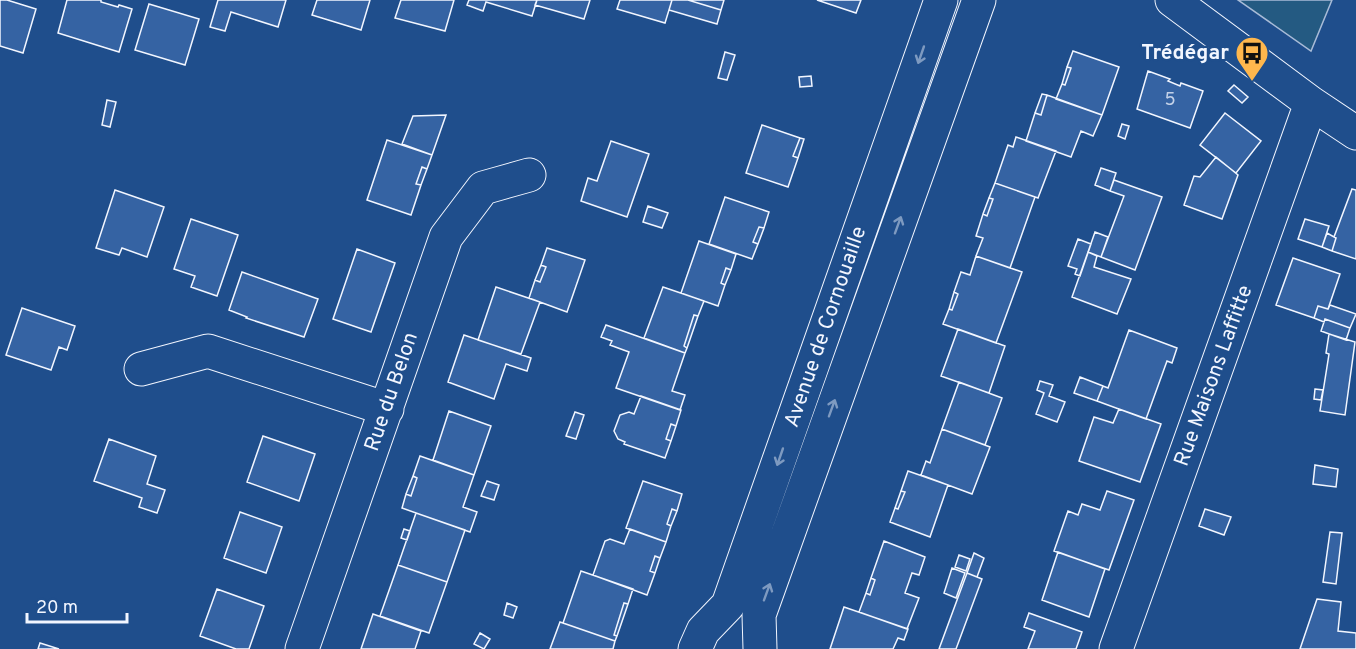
<svg xmlns="http://www.w3.org/2000/svg" width="1356" height="649" font-family="Overpass,sans-serif">
	<rect width="100%" height="100%" fill="#1f4e8c"/>
	<path fill="#245a82" stroke="#a8bbd7" stroke-width="1.5" d="M1238 0H1332L1311 51Z"/>
	<path fill="#3563a3" stroke="#f2f6ff" stroke-width="1.5" d="M0 0H7L36 9 23 53 0 46Z
		M67 0H101V2L118 7 119 5 132 9 119 52 58 33Z
		M218 0H286L278 27 231 12 225 31 210 27Z
		M317 0H370L361 30 312 15Z
		M401 0H454L445 31 395 18Z
		M469 0H537L532 16 486 2 483 11 467 5Z
		M537 0H590L584 19 535 5Z
		M620 0H672L665 23 617 9Z
		M672 0H688L721 10 717 24 669 10Z
		M688 0H724L721 10Z
		M817 0H861L856 13Z
		M149 4 199 19 185 65 135 50Z
		M1073 51 1119 67 1102 115 1056 99 1062 84 1065 85 1071 68 1067 67Z
		M725 52 735 55 727 80 718 78Z
		M1067 67 1071 68 1065 85 1062 84Z
		M1148 71 1170 79 1168 81 1180 86 1181 83 1203 91 1190 128 1137 109Z
		M811 76 812 86 800 87 799 77Z
		M1234 85 1248 97 1242 103 1228 91Z
		M1042 94 1047 95 1041 115 1035 113Z
		M1047 95 1102 115 1093 136 1081 131 1071 157 1026 141 1035 113 1041 115Z
		M107 100 116 102 110 127 102 125Z
		M1225 113 1261 141 1236 173 1200 145Z
		M446 115 432 155 402 144 413 116Z
		M1122 124 1129 126 1125 139 1118 136Z
		M762 125 800 138 793 156 798 158 788 187 746 173Z
		M1016 137 1056 151 1038 198 995 183 1008 145 1013 147Z
		M800 138 804 139 798 158 793 156Z
		M387 140 432 155 427 169 422 167 416 184 421 185 411 215 367 200Z
		M611 141 649 154 627 217 581 201 588 178 597 181Z
		M1216 157 1238 175 1222 219 1184 205 1194 176 1200 177Z
		M422 167 427 169 421 185 416 184Z
		M1101 168 1116 173 1110 191 1095 185Z
		M1114 180 1162 197 1135 270 1101 257 1124 196 1110 191Z
		M995 183 1035 197 1010 268 976 256 983 238 976 236 983 214 987 216 993 199 989 198Z
		M1352 189 1356 190V259L1332 251 1336 238 1334 237Z
		M115 190 164 207 147 257 122 248 119 255 96 248Z
		M725 197 769 212 764 228 759 227 753 242 758 244 752 259 709 244Z
		M989 198 993 199 987 216 983 214Z
		M648 206 668 213 662 228 643 222Z
		M191 219 238 235 217 296 191 287 195 276 174 269Z
		M1305 219 1329 226 1322 247 1298 239Z
		M759 227 764 228 758 244 753 242Z
		M1095 232 1108 237 1101 257 1088 252Z
		M1327 233 1336 238 1332 251 1322 247Z
		M1078 239 1091 244 1080 276 1075 274 1077 269 1068 266Z
		M699 241 736 254 731 270 726 268 721 283 725 285 718 306 681 293Z
		M547 248 585 260 567 312 529 298 535 280 540 282 546 267 541 265Z
		M357 249 395 263 371 332 333 319Z
		M1088 252 1097 256 1094 267 1131 279 1117 314 1072 297Z
		M976 256 1022 272 996 343 943 324 949 309 952 310 958 294 954 292 961 272 970 275Z
		M1293 258 1340 274 1328 309 1318 306 1314 318 1276 305Z
		M541 265 546 267 540 282 535 280Z
		M726 268 731 270 725 285 721 283Z
		M242 272 318 299 304 337 246 318 247 317 229 310Z
		M496 287 540 302 521 354 478 340Z
		M663 287 704 301 698 316 694 315 684 346 687 348 685 353 644 338Z
		M954 292 958 294 952 310 949 309Z
		M1330 305 1356 314 1350 328 1325 319 1324 322 1314 318 1318 306 1328 309Z
		M22 308 75 326 67 350 59 347 51 370 6 355Z
		M694 315 698 316 687 348 684 346Z
		M1325 319 1350 328 1346 340 1321 331Z
		M606 325 685 353 672 391 685 395 680 410 616 388 629 352 610 345 612 341 601 337Z
		M958 329 1005 346 989 393 941 376Z
		M1129 330 1177 348 1172 363 1167 361 1146 419 1097 401 1103 386 1108 388Z
		M1329 334 1355 342 1345 415 1320 411 1329 354 1326 353Z
		M464 335 531 358 527 371 506 364 494 399 448 382Z
		M1080 377 1103 386 1097 401 1074 393Z
		M1040 381 1053 385 1049 396 1065 402 1057 422 1036 414 1044 393 1037 390Z
		M959 382 1002 398 985 445 942 429Z
		M1315 389 1323 390 1321 400 1314 399Z
		M641 396 681 410 676 426 671 424 666 439 671 441 665 458 624 444 625 442 618 439 614 431 620 415 629 412 634 414Z
		M1119 409 1161 424 1140 482 1079 461 1094 417 1113 423Z
		M449 411 491 426 474 475 433 460Z
		M575 412 584 415 576 439 566 436Z
		M671 424 676 426 671 441 666 439Z
		M942 429 990 447 972 494 921 475 926 461 930 463Z
		M263 436 315 454 299 501 247 482Z
		M109 439 156 456 147 484 165 490 157 513 139 507 142 498 94 481Z
		M420 456 474 475 463 507 477 512 470 532 402 508 406 494 411 496 417 478 413 476Z
		M1315 465 1338 469 1336 487 1313 484Z
		M908 471 948 485 930 537 890 522 895 508 898 509 905 492 901 491Z
		M413 476 417 478 411 496 406 494Z
		M487 481 499 485 494 500 481 496Z
		M643 481 682 494 677 511 672 509 667 524 671 526 666 542 626 528Z
		M901 491 905 492 898 509 895 508Z
		M1107 491 1134 500 1109 570 1054 551 1068 511 1078 515 1082 504 1100 510Z
		M672 509 677 511 671 526 667 524Z
		M1205 509 1231 517 1224 535 1199 526Z
		M240 512 282 527 266 573 224 558Z
		M416 513 465 530 447 582 398 565Z
		M404 529 410 531 407 540 401 538Z
		M630 529 666 542 660 558 655 556 650 571 655 573 647 595 593 575 605 541 610 539 624 544Z
		M1330 532 1342 533 1336 584 1323 582Z
		M884 541 925 557 919 575 912 573 905 593 919 598 907 629 859 612 866 593 870 595 875 580 871 578Z
		M1058 552 1105 569 1089 617 1042 600Z
		M974 553 984 558 977 577 967 573Z
		M959 555 970 559 966 571 955 567Z
		M655 556 660 558 655 573 650 571Z
		M398 565 447 582 429 633 380 616Z
		M952 568 965 573 956 598 944 593Z
		M581 571 633 589 628 604 624 603 614 635 617 636 615 641 563 623Z
		M967 573 982 579 956 649H939Z
		M871 578 875 580 870 595 866 593Z
		M217 589 264 606 249 649H236L200 636Z
		M1317 599 1341 602 1338 631 1356 633V649H1300Z
		M507 603 517 607 513 618 504 615Z
		M624 603 628 604 617 636 614 635Z
		M844 607 908 629 904 640 898 638 893 649H830Z
		M1029 613 1082 632 1076 649H1028L1035 631 1024 627Z
		M373 614 421 631 415 649H361Z
		M560 622 615 641 613 649H550Z
		M480 633 490 639 484 649 474 644Z
		M40 643 59 649H38Z"/>
	<g fill="none" stroke-linecap="round" stroke-linejoin="round">
		<defs>
			<path id="minor" d="M1172 0 1311 103 1356 133
				M141 369 208 351 387 409
				M302 649 446 237 483 188 529 175
				M695 649 703 631 728 605 941 0
				M760 649 759 615 979 0
				M1116 649 1311 103"/>
		</defs>
		<use href="#minor" stroke="#f2f6ff" stroke-width="35"/>
		<use href="#minor" stroke="#1f4e8c" stroke-width="33"/>
	</g>
	<defs><path id="oneway-shaft" d="M-6 0H5M1.5-3L5.5 0L1.5 3" fill="none" stroke-width="1.6" stroke-linecap="round" stroke-linejoin="round" transform="scale(1.5)"/></defs>
	<g stroke="#7e9ac0">
		<use href="#oneway-shaft" transform="translate(921 55) rotate(109)"/>
		<use href="#oneway-shaft" transform="translate(898 225) rotate(-70)"/>
		<use href="#oneway-shaft" transform="translate(832 408) rotate(-70)"/>
		<use href="#oneway-shaft" transform="translate(780 457) rotate(109)"/>
		<use href="#oneway-shaft" transform="translate(767 592) rotate(-70)"/>
	</g>
	<defs>
		<symbol id="bus-pin" viewBox="-11 -11 22 30"><path d="M0 17L-7.5 6A9.5 9.5 0 1 1 7.5 6Z" fill="#ffb74d" stroke="#1f4e8c"/><path d="M-5-6H5V4H4V6H2V4H-2V6H-4V4H-5ZM-3.5-4V0h7V-4ZM-3.5 1.2v1.5H-2V1.2ZM2 1.2v1.5H3.5V1.2Z" fill="#111"/></symbol>
	</defs>
	<g fill-rule="evenodd">
		<use href="#bus-pin" x="1233" y="34" width="38" height="52"/>
	</g>
	<g text-anchor="middle" dominant-baseline="central" stroke-width="4.5" stroke-linejoin="round" paint-order="stroke">
		<g font-size="18" fill="#c3d1e8">
			<text x="1170" y="100">5</text>
		</g>
		<g font-size="21" font-weight="bold" fill="#f2f6ff" stroke="#1f4e8c" text-anchor="end">
			<text x="1229" y="53">Trédégar</text>
		</g>
		<g font-size="21" fill="#f2f6ff" stroke="#1f4e8c">
			<text transform="translate(826 327) rotate(-71)">Avenue de Cornouaille</text>
			<text transform="translate(1214 376) rotate(-70)">Rue Maisons Laffitte</text>
			<text transform="translate(392 392) rotate(-71)">Rue du Belon</text>
		</g>
	</g>
	<path d="M27 613v9h100v-9" fill="none" stroke="#f2f6ff" stroke-width="3"/>
	<text x="36" y="613" font-size="18" fill="#f2f6ff" stroke="#1f4e8c" stroke-width="4.5" paint-order="stroke">20 m</text>
</svg>
